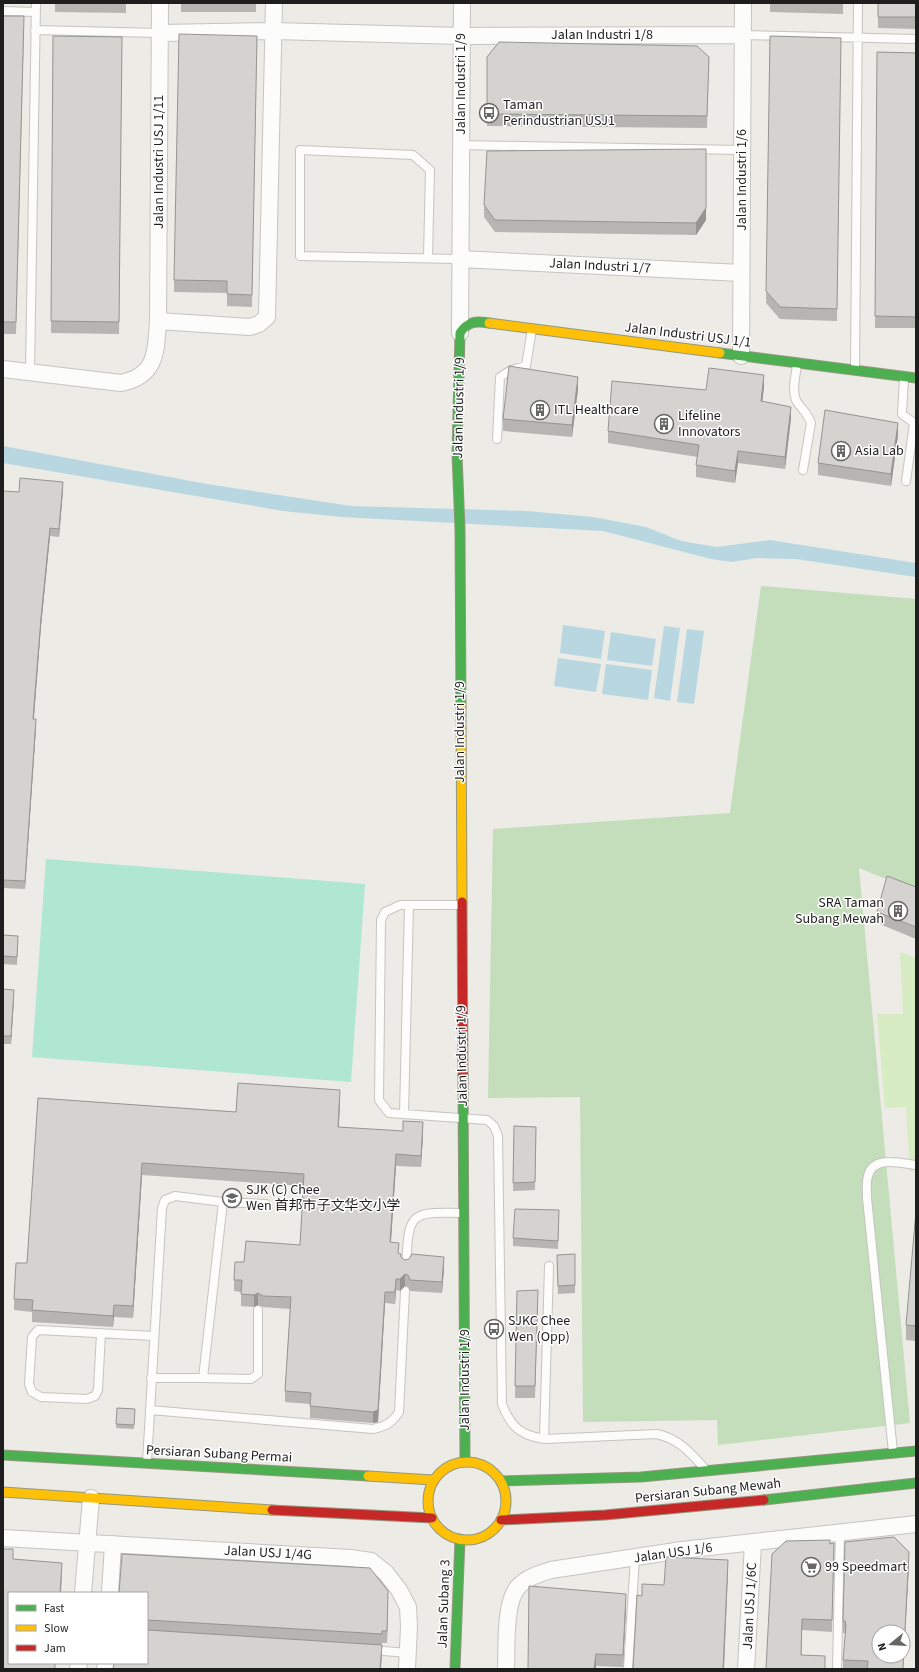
<svg xmlns="http://www.w3.org/2000/svg" width="919" height="1672" font-family="'Source Sans 3','Noto Sans SC',sans-serif">
	<rect width="100%" height="100%" fill="#ecebe6"/>
	<path fill="#d7ecc3" d="M900 952 916 958V1171H910L906 1107 885 1108 877 1014H903Z"/>
	<path fill="#c4ddba" d="M761 586 916 599V891L859 868 910 1423 718 1445 717 1420 583 1422 580 1097 488 1098 493 829 730 813Z"/>
	<path fill="#afe7d1" d="M46 859 365 884 351 1082 32 1057Z"/>
	<path fill="#b8d7e1" d="M3 446 207 484 351 506 527 511 593 517 646 527 681 541 717 547 770 540 916 563V577L796 559 757 558 732 562 711 559 603 531 342 517 283 511 3 463Z
		M563 625 605 631 601 659 560 653Z
		M664 626 680 628 670 701 654 698Z
		M687 629 704 631 694 704 677 702Z
		M611 632 656 639 652 666 607 660Z
		M558 658 601 664 596 692 554 686Z
		M606 664 652 670 648 700 602 694Z"/>
	<g fill="none" stroke-linecap="round" stroke-linejoin="round">
		<defs>
			<path id="lane" d="M3 11 35 12
				M35 30 160 33
				M743 35 916 39
				M460 145 742 150
				M428 258 430 170 413 155 300 150V256L459 259
				M797 364C796 375 791 391 797 402 802 409 808 414 811 423L803 470
				M855 370 858 3
				M30 372 36 3
				M904 378 902 414 914 423 906 481
				M497 439 500 377 511 370 526 366 532 329
				M461 905H400L385 912 381 920 379 1100 389 1113 487 1120 494 1126 498 1136 502 1404C511 1427 520 1435 544 1439L657 1434C679 1439 691 1453 705 1469
				M404 1114 409 905
				M223 1202 266 1204
				M406 1266C409 1212 409 1212 463 1213
				M101 1333 98 1390 95 1396 87 1399 41 1397 32 1392 29 1384 32 1337 38 1330 154 1336
				M203 1378 251 1379 258 1374V1310
				M150 1410 373 1429C386 1426 392 1423 399 1412L405 1291
				M544 1439 549 1266
				M893 1452 867 1198C867 1191 866 1182 868 1176 873 1155 901 1163 916 1165
				M147 1462 162 1208 165 1200 175 1196 223 1202 203 1378H151
				M371 1650 408 1653
				M628 1669 635 1558
				M837 1669 840 1532"/>
			<path id="street" d="M160 33 274 31 461 36 743 35
				M459 259 741 273
				M158 321 250 327 259 324 267 317 274 3
				M460 333 462 3
				M741 356 743 3
				M3 369 121 383C157 376 156 351 158 321L160 3
				M3 1538 350 1558 371 1561 386 1573 399 1590 408 1607 409 1626 407 1669
				M83 1593 91 1498
				M110 1593 113 1544
				M78 1669 79 1663
				M105 1669 106 1663
				M506 1669C507 1648 504 1603 518 1587 527 1577 539 1574 551 1570L682 1550 916 1524
				M746 1669 753 1543"/>
			<path id="fast" d="M720 353 916 378
				M461 708 460 529 457 454 460 333C468 321 476 321 489 323
				M463 1075 465 1461
				M3 1455 368 1476
				M501 1481 641 1477 916 1451
				M764 1500 916 1483
				M455 1669 460 1539"/>
			<path id="slow" d="M489 323 720 353
				M461 708 462 902
				M428 1501a39 39 0 1 1 78 0a39 39 0 1 1-78 0Z
				M368 1476 433 1480
				M3 1492 272 1510"/>
			<path id="jam" d="M462 902 463 1075
				M272 1510 432 1518
				M501 1520 605 1515 764 1500"/>
		</defs>
		<use href="#lane" stroke="#c5c4c2" stroke-width="10"/>
		<use href="#street" stroke="#c5c4c2" stroke-width="18"/>
		<use href="#fast" stroke="#93977e" stroke-width="11"/>
		<use href="#slow" stroke="#93977e" stroke-width="11"/>
		<use href="#jam" stroke="#93977e" stroke-width="11"/>
		<use href="#lane" stroke="#fcfcfb" stroke-width="8"/>
		<use href="#street" stroke="#fcfcfb" stroke-width="16"/>
		<use href="#fast" stroke="#4caf50" stroke-width="9"/>
		<use href="#slow" stroke="#ffc107" stroke-width="9"/>
		<use href="#jam" stroke="#c62828" stroke-width="9"/>
	</g>
	<path fill="#b6b5b2" d="M55 3H126V13L55 12Z
		M181 3H256V12H181Z
		M770 3H843V14L770 12Z
		M878 3H916V29L878 28Z
		M3 16 24 28 16 334H3Z
		M53 36 122 37 119 334 51 333Z
		M257 36 252 307 227 306V293L174 292V280Z
		M770 36 841 38 837 321 780 319 766 303Z
		M877 52 916 53V328H875Z
		M487 57H709L707 128 487 126Z
		M484 205 706 220 696 235 495 232 484 217Z
		M764 387 762 402 791 418 785 469 738 463 735 483 696 477V465L698 457 608 443V431L706 390Z
		M578 389 572 437 503 431V419Z
		M898 435 891 486 818 475V463Z
		M63 490 59 537 50 536 41 626 34 719 36 727 25 889 3 888V491L19 492Z
		M916 887V939L877 923V912Z
		M3 935 18 944 17 965 3 964Z
		M3 989 14 998 11 1044H3Z
		M38 1098 236 1112 340 1101 339 1127 423 1134 421 1167 396 1166 391 1242 401 1257 405 1260 444 1268 442 1293 410 1291 408 1287 405 1286 400 1291 396 1290 395 1304 385 1303 378 1422 373 1423 310 1418V1404L285 1402V1391L290 1309 263 1307 258 1305 254 1307 241 1306V1292L234 1291V1280L244 1262 300 1245 304 1186 142 1175 133 1318 114 1317 113 1327 32 1322V1312L14 1310V1299L27 1263Z
		M514 1126 536 1127 535 1190 513 1191Z
		M559 1210 558 1249 513 1246V1238Z
		M916 1211V1341L906 1340V1325Z
		M575 1254V1293L558 1294 557 1255Z
		M517 1291 538 1302 535 1398H515Z
		M117 1408 135 1409 134 1429 116 1428Z
		M834 1543 832 1632 802 1630 801 1655 766 1669 830 1544Z
		M909 1564 903 1669H843V1660L846 1634 845 1633H843V1621Z
		M147 1593 388 1602 387 1643H382V1646L381 1669H113L147 1663Z
		M626 1606 623 1667 596 1666 528 1669Z"/>
	<path fill="#949491" d="M706 161V220L696 235V223Z
		M764 375V387L761 413V401Z
		M578 377V389L572 437V425Z
		M791 407V418L785 469V457Z
		M898 423V435L891 486V474Z
		M738 451V463L735 483V471Z
		M63 482V490L59 537V529Z
		M50 528V536L41 626 33 727V719L41 618Z
		M36 719V727L25 889V881Z
		M14 990V998L11 1044V1036Z
		M340 1090V1101L338 1138V1127Z
		M423 1122V1134L421 1167V1156Z
		M396 1154V1166L390 1254V1242Z
		M142 1163V1175L133 1318V1306Z
		M444 1257V1268L442 1293V1282Z
		M405 1274V1286L400 1291V1279Z
		M396 1279V1290L395 1304V1292Z
		M385 1292V1303L378 1422 373 1423V1412Z
		M258 1293V1305L254 1307V1295Z
		M114 1305V1317L113 1327V1316Z
		M909 1552V1564L903 1669Z
		M728 1560V1572L724 1669H723Z
		M62 1563V1571L61 1593H60Z
		M388 1591V1602L387 1643V1631Z
		M626 1594V1606L623 1667V1655Z
		M802 1619V1630L801 1667V1655Z
		M382 1645 381 1669H380Z
		M596 1654V1669H594Z"/>
	<path fill="#d4d3cf" stroke="#949491" fill-rule="evenodd" d="M878 3H916V17H878Z
		M3 16H24L16 322H3Z
		M179 34 257 36 252 295 227 294V281L174 280Z
		M53 36 122 37 119 322 51 321Z
		M770 36 841 38 837 309 780 307 766 291Z
		M499 42 697 46 709 57 707 116 487 114V57Z
		M877 52 916 53V317L875 316Z
		M706 149V208L696 223 495 220 484 205 487 151Z
		M509 366 578 377 572 425 503 419Z
		M709 368 764 375 761 401 791 407 785 457 738 451 735 471 696 465 699 445 608 431 612 381 706 390Z
		M825 410 898 423 891 474 818 463Z
		M20 478 63 482 59 529 50 528 41 618 33 719H36L25 881 3 880V491L19 492Z
		M887 876 916 887V927L877 912Z
		M3 935 18 936 17 957 3 956Z
		M3 989 14 990 11 1036H3Z
		M238 1083 340 1090 338 1127 403 1131V1121L423 1122 421 1156 396 1154 390 1242 399 1243 398 1253 401 1254V1257L405 1260 409 1259 412 1254 444 1257 442 1282 410 1280 408 1275 405 1274 400 1279H396L395 1292H385L378 1410 373 1412 310 1406 311 1393 285 1391 291 1297 263 1296 258 1293 254 1295 241 1294 242 1280H234L235 1262H244L246 1241 300 1245 304 1174 142 1163 133 1306 114 1305 113 1316 32 1310 33 1300 14 1299 16 1263H27L38 1098 236 1112Z
		M514 1126 536 1127 535 1182 513 1183Z
		M515 1209 559 1210 558 1241 513 1238Z
		M916 1211V1326L906 1325Z
		M575 1254V1285L558 1286 557 1255Z
		M538 1290 535 1386H515L517 1291Z
		M117 1408 135 1409 134 1425 116 1424Z
		M894 1537 909 1552 903 1669H867L868 1661 843 1660 846 1625 845 1621H843L845 1542ZM879 1632H903V1656H879Z
		M830 1540V1544L834 1543 832 1620 802 1619 801 1655 825 1656V1669H766L772 1554 786 1541Z
		M3 1549H13V1559L62 1563 60 1593H9V1663H55V1669H3Z
		M122 1554 370 1568 388 1591 387 1631H382V1634L147 1620V1593H119Z
		M666 1557 728 1560 723 1669H633L637 1595 642 1596V1584L664 1585Z
		M529 1586 626 1594 623 1655 596 1654 594 1669H528Z
		M147 1630 382 1645 380 1669H113L114 1663H147Z"/>
	<defs>
		<symbol id="bus-ring" viewBox="-11 -11 22 22"><circle r="9.5" fill="#fff" stroke="#666664" stroke-width="1.5"/><path d="M-5-6H5V4H4V6H2V4H-2V6H-4V4H-5ZM-3.5-4V0h7V-4ZM-3.5 1.2v1.5H-2V1.2ZM2 1.2v1.5H3.5V1.2Z" fill="#666664"/></symbol>
		<symbol id="building-ring" viewBox="-11 -11 22 22"><circle r="9.5" fill="#fff" stroke="#666664" stroke-width="1.5"/><path d="M-4-6H4V6H1V3H-1V6H-4ZM-2.5-4.3h1.7v1.8h-1.7ZM.8-4.3h1.7v1.8H.8ZM-2.5-1h1.7V.8h-1.7ZM.8-1h1.7V.8H.8Z" fill="#666664"/></symbol>
		<symbol id="school-ring" viewBox="-11 -11 22 22"><circle r="9.5" fill="#fff" stroke="#666664" stroke-width="1.5"/><path d="M0-5L7-2L0 1L-7-2ZM-4 1L0 2.5L4 1V4Q0 6-4 4Z" fill="#666664"/></symbol>
		<symbol id="supermarket-ring" viewBox="-11 -11 22 22"><circle r="9.5" fill="#fff" stroke="#666664" stroke-width="1.5"/><path d="M-6-5.5h2.5l.6 2H6L4.5 2H-2.5L-4.4-4H-6ZM-1.5 3.2a1.3 1.3 0 1 0 .1 0ZM3 3.2a1.3 1.3 0 1 0 .1 0Z" fill="#666664"/></symbol>
	</defs>
	<g fill-rule="evenodd">
		<use href="#bus-ring" x="478" y="102" width="22" height="22"/>
		<use href="#building-ring" x="529" y="399" width="22" height="22"/>
		<use href="#building-ring" x="653" y="413" width="22" height="22"/>
		<use href="#building-ring" x="830" y="440" width="22" height="22"/>
		<use href="#building-ring" x="887" y="900" width="22" height="22"/>
		<use href="#school-ring" x="221" y="1187" width="22" height="22"/>
		<use href="#bus-ring" x="483" y="1318" width="22" height="22"/>
		<use href="#supermarket-ring" x="800" y="1556" width="22" height="22"/>
	</g>
	<g text-anchor="middle" dominant-baseline="central" stroke-width="3" stroke-linejoin="round" paint-order="stroke">
		<g font-size="14" fill="#1e1e1e" stroke="#fff">
			<text x="602" y="35">Jalan Industri 1/8</text>
			<text transform="translate(461 84) rotate(-90)">Jalan Industri 1/9</text>
			<text transform="translate(159 162) rotate(-90)">Jalan Industri USJ 1/11</text>
			<text transform="translate(742 180) rotate(-90)">Jalan Industri 1/6</text>
			<text transform="translate(600 266) rotate(3)">Jalan Industri 1/7</text>
			<text transform="translate(688 335) rotate(7)">Jalan Industri USJ 1/1</text>
			<text transform="translate(459 408) rotate(-89)">Jalan Industri 1/9</text>
			<text transform="translate(460 732) rotate(-90)">Jalan Industri 1/9</text>
			<text transform="translate(462 1056) rotate(-91)">Jalan Industri 1/9</text>
			<text transform="translate(465 1380) rotate(-90)">Jalan Industri 1/9</text>
			<text transform="translate(219 1454) rotate(3)">Persiaran Subang Permai</text>
			<text transform="translate(708 1491) rotate(-6)">Persiaran Subang Mewah</text>
			<text transform="translate(268 1553) rotate(3)">Jalan USJ 1/4G</text>
			<text transform="translate(673 1553) rotate(-8)">Jalan USJ 1/6</text>
			<text transform="translate(444 1604) rotate(-88)">Jalan Subang 3</text>
			<text transform="translate(750 1606) rotate(-87)">Jalan USJ 1/6C</text>
		</g>
		<g font-size="14" fill="#1e1e1e" stroke="#fff" text-anchor="start">
			<text x="503" y="105">Taman<tspan x="503" dy="16">Perindustrian USJ1</tspan></text>
			<text x="554" y="410">ITL Healthcare</text>
			<text x="678" y="416">Lifeline<tspan x="678" dy="16">Innovators</tspan></text>
			<text x="855" y="451">Asia Lab</text>
			<text x="884" y="903" text-anchor="end">SRA Taman<tspan x="884" dy="16">Subang Mewah</tspan></text>
			<text x="246" y="1190">SJK (C) Chee<tspan x="246" dy="16">Wen 首邦市子文华文小学</tspan></text>
			<text x="508" y="1321">SJKC Chee<tspan x="508" dy="16">Wen (Opp)</tspan></text>
			<text x="825" y="1567">99 Speedmart</text>
		</g>
	</g>
	<rect width="919" height="1672" fill="none" stroke="#1e1e1e" stroke-width="8"/>
	<rect x="8" y="1592" width="140" height="72" fill="#ffffff" stroke="#a5a5a5"/>
	<rect x="16" y="1605" width="20" height="6" fill="#4caf50" stroke="#a5a5a5"/>
	<text x="44" y="1612" font-size="12" fill="#1e1e1e">Fast</text>
	<rect x="16" y="1625" width="20" height="6" fill="#ffc107" stroke="#a5a5a5"/>
	<text x="44" y="1632" font-size="12" fill="#1e1e1e">Slow</text>
	<rect x="16" y="1645" width="20" height="6" fill="#c62828" stroke="#a5a5a5"/>
	<text x="44" y="1652" font-size="12" fill="#1e1e1e">Jam</text>
	<g transform="translate(891 1644) rotate(252)"><circle r="19" fill="#ffffff" stroke="#a5a5a5"/>
	<path d="M0-3L7 15L0 10L-7 15Z" fill="#666664"/>
	<text y="-6" font-size="11" font-weight="bold" text-anchor="middle" fill="#1e1e1e">N</text>
	</g>
</svg>
